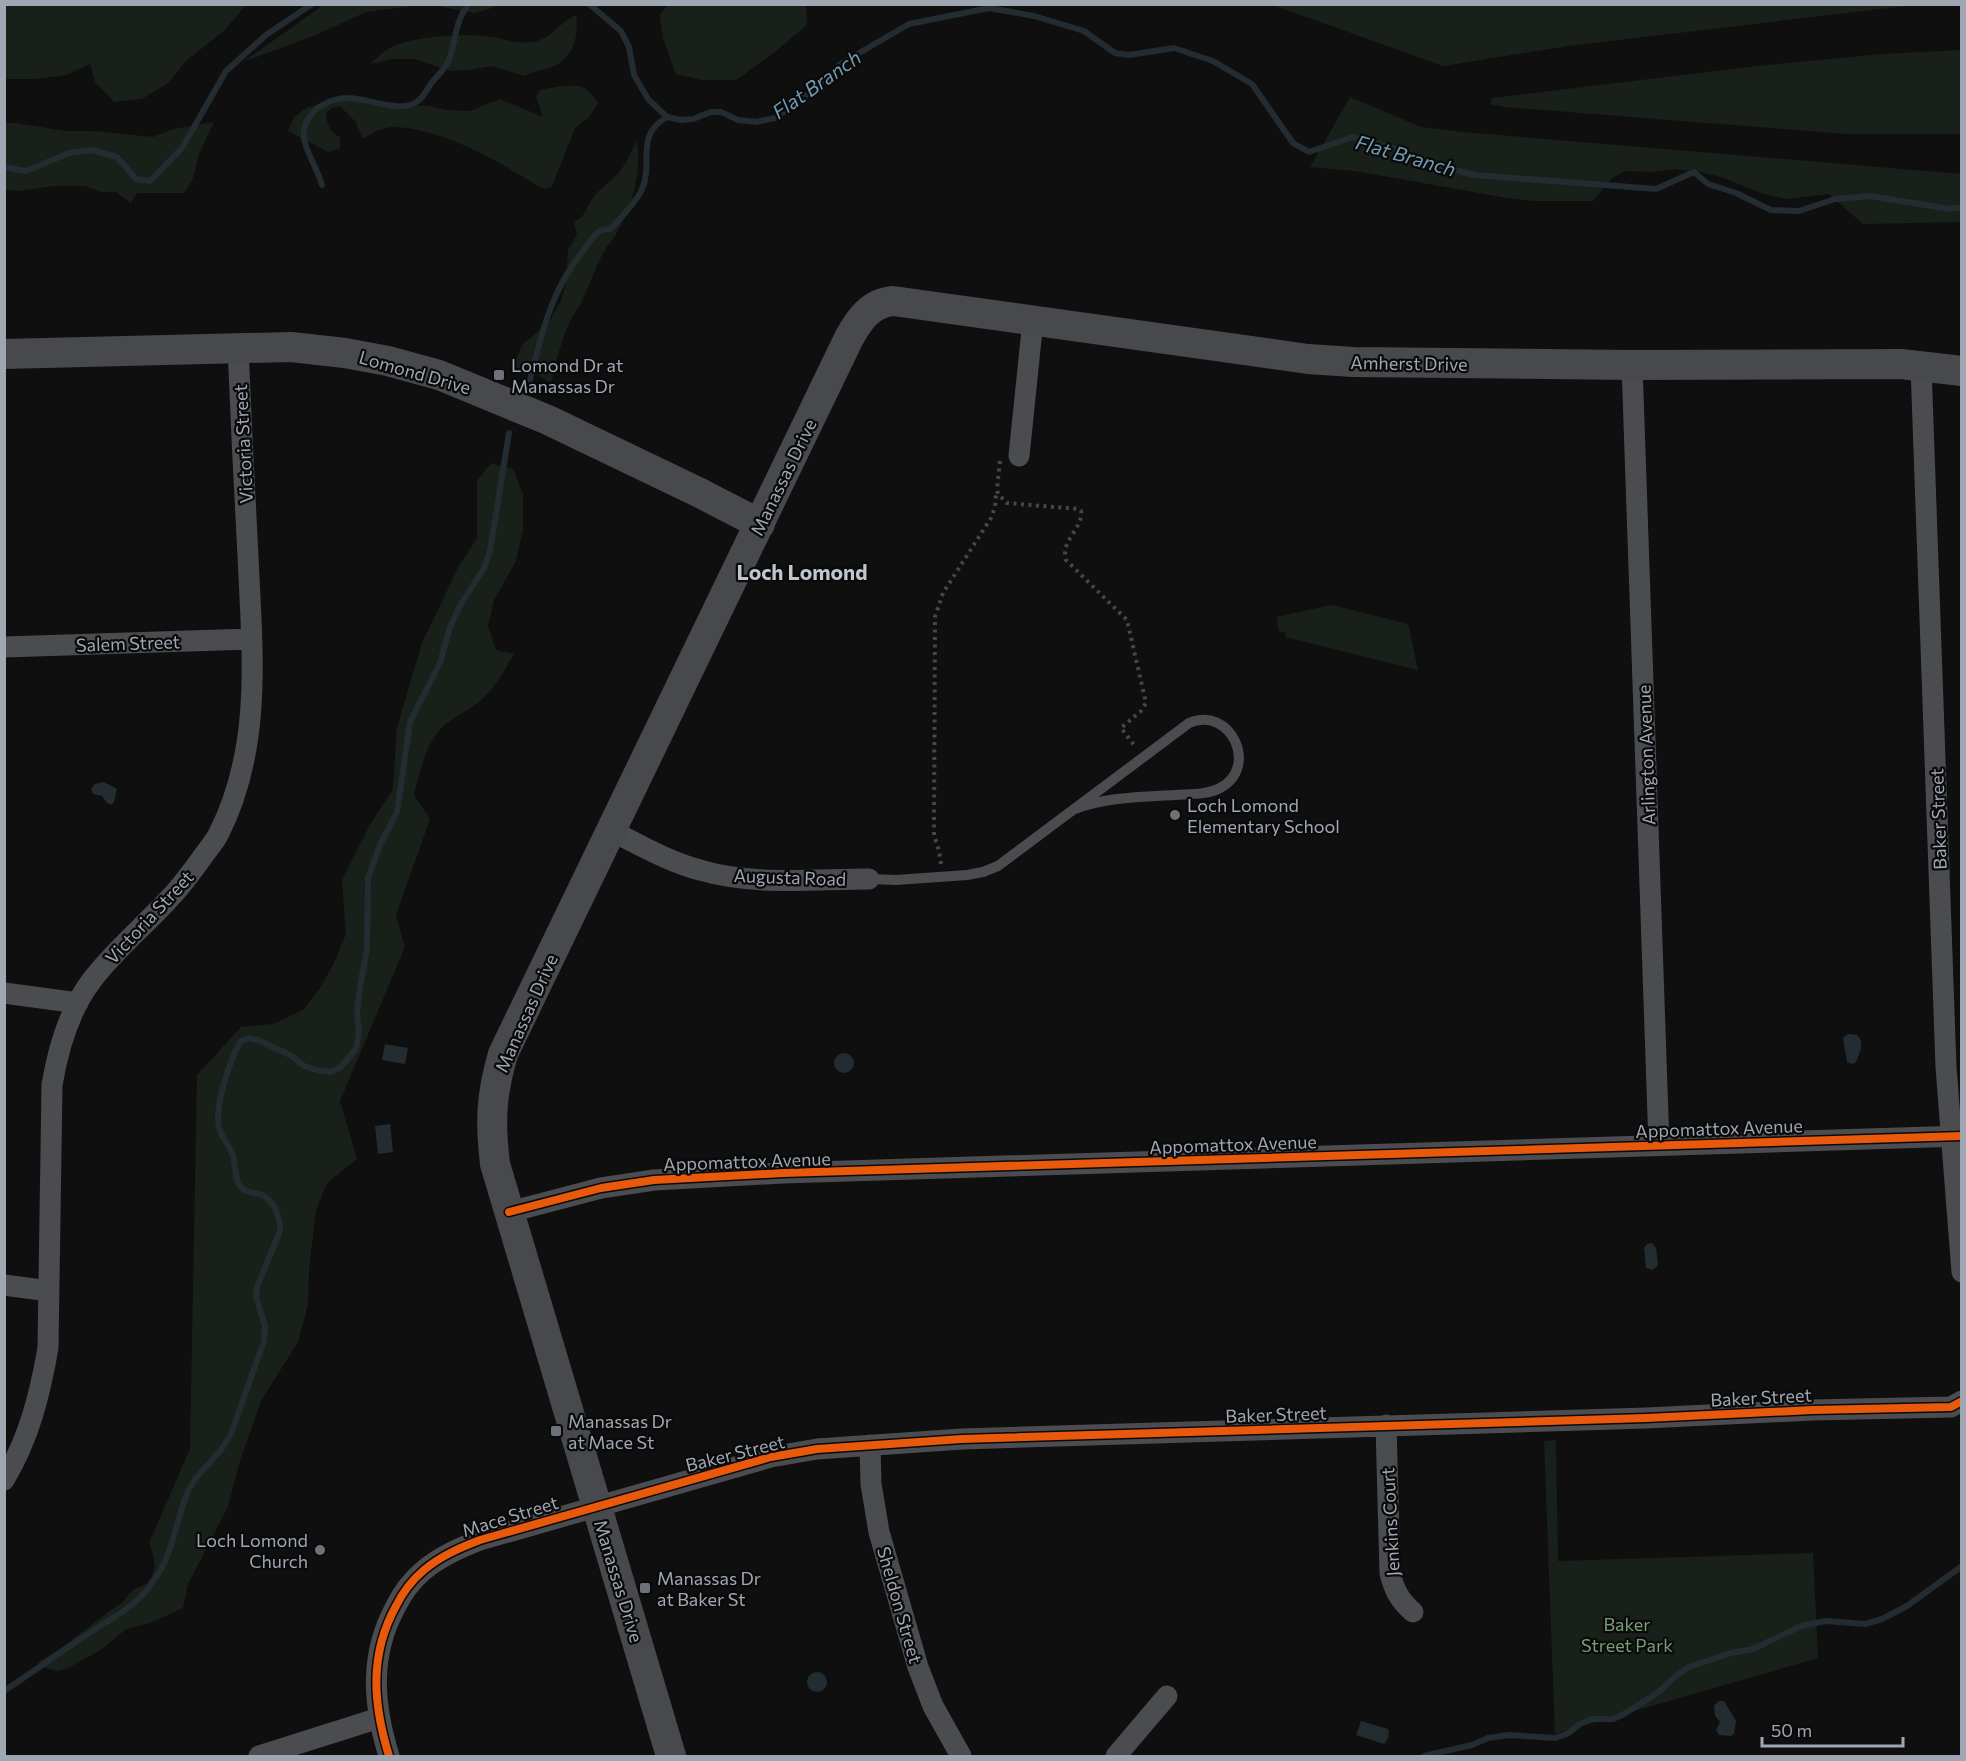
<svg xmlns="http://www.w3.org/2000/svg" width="1966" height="1761" font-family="Commissioner,sans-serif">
	<rect width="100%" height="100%" fill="#0f0f10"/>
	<path fill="#19201a" d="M5 4H246V5L224 31 187 60 168 83 142 99 114 102 95 82 90 64 66 75 38 79H5Z
		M668 4 806 5 807 25 775 52 736 80H702L676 74 663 39 660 15Z
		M322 5V4L421 5 366 12 318 34 243 62 318 9Z
		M431 5 502 4V5L475 13Z
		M1273 5H1914L1568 46 1443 66Z
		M576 15C579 35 574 58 552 67 542 71 536 69 525 76L491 66 469 70 451 71 415 59H393L370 64C376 59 382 53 388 49 414 35 464 33 493 37 507 40 519 44 534 42 552 38 560 22 576 15Z
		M1961 50V134H1847L1504 107 1490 104 1492 98 1748 67 1881 54Z
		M561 86C582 85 586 85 598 103L589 117 575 128 552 186 546 189 538 186C496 160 447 131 397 127 384 126 373 132 363 139L355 121 340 106 332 108 326 113C327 124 329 132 340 137V148L328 152 288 131 294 117 306 108 336 99 348 98 361 99 375 103 428 106 447 110 470 111 500 99 543 117 536 97 540 90Z
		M1350 97 1421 127 1463 132 1961 174V222L1863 224 1829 194 1788 199 1763 194 1721 177 1700 172 1675 169 1653 172 1625 171 1612 178 1593 201H1533L1507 198 1355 171 1310 167Z
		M214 122 199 154 192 181 184 193H137L131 203 116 192H101L85 186H54L19 191 5 190V123H16L65 131H94L153 137 173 129Z
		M637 141C642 173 632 206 616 234 612 241 607 246 603 253 595 268 590 284 583 299 580 306 575 312 571 319 562 338 556 360 552 381L549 382 536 374H521L516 372 514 364 522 345 549 322 561 301 566 283 568 250 577 235 574 221C585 219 587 205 594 197 601 186 613 181 621 170 627 162 631 151 637 141Z
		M491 463 513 469 523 494V529L516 561 494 600 488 626 496 650 514 654C504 670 495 689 481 700 471 709 457 715 446 724 426 740 420 771 414 795L430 819 396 915 405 947 340 1101 357 1159 327 1183 316 1210 309 1270 308 1305 298 1342 261 1401 239 1464 228 1507 188 1584 183 1608 150 1623 126 1629 102 1649 68 1668 59 1671 48 1669 37 1663 61 1648 114 1608C126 1602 125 1596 135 1589 138 1587 144 1586 147 1583 159 1571 154 1555 149 1543L190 1449 197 1075 241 1027 273 1024 303 1010 320 988 334 963 346 934 342 880 371 823 393 789 397 727 422 643 459 566 477 538V481Z
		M1332 605 1408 624 1418 670 1285 637 1286 633 1279 631 1276 617Z
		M1556 1440 1558 1561 1813 1553 1818 1658 1555 1734 1544 1441Z"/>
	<path fill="#232c31" d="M104 782 117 789 114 802 111 805 107 803 102 796 93 794 91 789 95 784Z
		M1848 1034 1857 1035C1865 1043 1860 1052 1856 1062L1852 1064 1847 1062 1843 1038Z
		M385 1044 408 1048 405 1064 382 1060Z
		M834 1063a10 10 0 1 1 20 0a10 10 0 1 1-20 0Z
		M390 1124 393 1152 378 1154 375 1126Z
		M1652 1243 1656 1248 1658 1265 1653 1270 1646 1268 1644 1248 1647 1244Z
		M807 1682a10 10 0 1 1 20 0a10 10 0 1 1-20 0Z
		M1719 1701H1724L1736 1721 1734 1734 1731 1736 1719 1735 1716 1730 1720 1722 1715 1716 1714 1706Z
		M1361 1721 1388 1729C1390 1736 1388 1739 1384 1744L1356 1735Z"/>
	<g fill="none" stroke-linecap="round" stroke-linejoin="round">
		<path stroke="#232c31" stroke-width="6" d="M589 4 621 31 629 47 634 75 648 99 667 117 681 120 693 119 711 112H721L738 120 756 122 775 118 806 96 842 63 909 24 989 8 1034 16 1084 31 1115 53 1129 55 1174 48 1213 61 1252 84 1293 143 1309 152 1353 137 1395 149 1451 169 1475 175 1656 189 1694 172 1708 184 1736 193 1771 210 1799 211 1835 199 1870 196 1950 209 1962 207
			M4 167 26 171 69 153 91 150 117 157 136 179 150 181 182 148 226 71 266 35 312 4
			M322 185C318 169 301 145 304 130 305 121 312 112 319 107 328 101 338 98 349 98 367 98 404 115 419 100 425 95 428 87 433 81 439 74 445 69 449 60 456 41 455 20 469 4
			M529 384C542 332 551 289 586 247 593 238 596 229 610 229 617 223 639 198 642 189 654 162 634 136 667 117
			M4 1691C31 1673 58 1654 85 1636 116 1614 137 1609 158 1574 173 1552 177 1517 188 1491L195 1479 221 1450 231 1434 264 1341 265 1326 256 1297 257 1287 280 1231C281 1219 274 1200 262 1195 255 1192 247 1194 241 1187 234 1179 236 1166 233 1156 230 1145 221 1138 219 1127 214 1108 230 1060 240 1042L248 1038 258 1040 292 1056 304 1066 316 1070 331 1072 341 1067 356 1049 359 1031 357 1013 359 993 367 948 368 878 380 845 397 812 410 722 440 663 450 627 461 604 484 568 490 551 509 433
			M1424 1756 1472 1745 1488 1738 1509 1735 1555 1738 1567 1734 1580 1724 1592 1719H1613L1626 1713 1660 1691 1676 1676 1689 1667 1731 1653 1753 1649 1801 1626 1826 1621 1865 1624 1882 1619 1907 1606 1962 1566"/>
		<path stroke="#45474a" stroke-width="4" stroke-dasharray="3 4.5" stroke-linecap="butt" d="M1000 461 997 489 998 494 1007 503 1078 509 1081 511C1083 529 1060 541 1066 560L1127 620 1146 703 1141 711 1121 728 1135 746
			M941 864 939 851 934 835 935 617 943 593 991 518 995 507 996 493"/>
		<path stroke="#4a4c4f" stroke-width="10" d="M869 879 896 880 967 875 983 872 998 866 1189 723C1230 705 1260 767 1220 788 1207 795 1189 794 1175 795 1141 797 1107 797 1075 809"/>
		<path stroke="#4a4c4f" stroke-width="21" d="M1632 365 1659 1145
			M1921 366 1946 1067 1962 1272
			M1019 456 1033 320
			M4 647 251 639
			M612 831C640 845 669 862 700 870 754 886 813 879 869 879
			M4 993 78 1003
			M509 1212 601 1188 654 1180 783 1173 1962 1136
			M4 1285 49 1291
			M1386 1425 1390 1573C1394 1590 1400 1601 1413 1612
			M870 1445 871 1484 879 1532 918 1667 933 1706 961 1756
			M4 1480C29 1439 40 1394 48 1348L52 1085C58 1049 69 1010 92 980 114 951 142 928 167 901 180 888 191 873 201 859 207 850 215 842 219 833 263 746 252 650 248 556 244 486 241 417 238 347
			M259 1756 379 1718
			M389 1756C373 1704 369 1655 396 1606 403 1592 412 1580 424 1570 441 1556 459 1548 480 1540L771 1457 817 1449 962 1439 1646 1418 1812 1410 1951 1407 1962 1401
			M1116 1756 1167 1696"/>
		<path stroke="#48494c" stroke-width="30" d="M4 354 291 347 345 353 388 361 439 375 548 420 700 493 760 524
			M671 1756 495 1164C490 1122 491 1095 503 1054L849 338C859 320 870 303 893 301L1308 359 1353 362 1632 365 1901 364 1962 371"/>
		<defs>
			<path id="cycleway" d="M509 1212 601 1188 654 1180 783 1173 1962 1136
				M389 1756C373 1704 369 1655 396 1606 403 1592 412 1580 424 1570 441 1556 459 1548 480 1540L771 1457 817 1449 962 1439 1646 1418 1812 1410 1951 1407 1962 1401"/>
		</defs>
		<use href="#cycleway" stroke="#0a0a0b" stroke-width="11"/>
		<use href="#cycleway" stroke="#e8590c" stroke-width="8"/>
	</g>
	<g fill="#6d7279" stroke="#0a0a0b" stroke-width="2">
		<rect x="493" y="369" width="12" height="12" rx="3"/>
		<circle cx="1175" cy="815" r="6"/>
		<rect x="550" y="1425" width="12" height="12" rx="3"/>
		<circle cx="320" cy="1550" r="6"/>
		<rect x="639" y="1582" width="12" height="12" rx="3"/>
	</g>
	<g text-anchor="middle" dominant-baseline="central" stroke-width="4.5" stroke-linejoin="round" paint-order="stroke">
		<g font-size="18" fill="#9fa7b2" stroke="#0a0a0b">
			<text transform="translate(1409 363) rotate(1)">Amherst Drive</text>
			<text transform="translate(415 372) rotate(16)">Lomond Drive</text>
			<text transform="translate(243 444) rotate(-93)">Victoria Street</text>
			<text transform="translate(783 477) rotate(-64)">Manassas Drive</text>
			<text transform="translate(128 643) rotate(-2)">Salem Street</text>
			<text transform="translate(1646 755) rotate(-92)">Arlington Avenue</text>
			<text transform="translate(1938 819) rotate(-92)">Baker Street</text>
			<text transform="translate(790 877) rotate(2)">Augusta Road</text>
			<text transform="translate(149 917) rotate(-47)">Victoria Street</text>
			<text transform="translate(526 1013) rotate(-66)">Manassas Drive</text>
			<text transform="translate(1719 1128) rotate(-2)">Appomattox Avenue</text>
			<text transform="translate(1233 1144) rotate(-2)">Appomattox Avenue</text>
			<text transform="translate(747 1161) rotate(-2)">Appomattox Avenue</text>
			<text transform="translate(1761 1397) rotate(-3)">Baker Street</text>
			<text transform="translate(1276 1414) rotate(-2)">Baker Street</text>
			<text transform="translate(735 1453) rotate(-14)">Baker Street</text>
			<text transform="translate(510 1516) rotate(-17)">Mace Street</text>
			<text transform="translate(1390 1522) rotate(-93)">Jenkins Court</text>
			<text transform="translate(619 1581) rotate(73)">Manassas Drive</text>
			<text transform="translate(900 1605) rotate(74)">Sheldon Street</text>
		</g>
		<g font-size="18" fill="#9fa7b2" stroke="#0a0a0b" text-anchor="start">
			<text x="511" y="365">Lomond Dr at<tspan x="511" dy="21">Manassas Dr</tspan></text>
			<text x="1187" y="805">Loch Lomond<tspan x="1187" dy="21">Elementary School</tspan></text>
			<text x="568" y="1421">Manassas Dr<tspan x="568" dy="21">at Mace St</tspan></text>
			<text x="308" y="1540" text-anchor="end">Loch Lomond<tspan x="308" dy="21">Church</tspan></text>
			<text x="657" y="1578">Manassas Dr<tspan x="657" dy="21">at Baker St</tspan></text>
		</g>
		<g font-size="18" fill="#779e75" stroke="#0a0a0b">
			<text x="1627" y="1624">Baker<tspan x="1627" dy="21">Street Park</tspan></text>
		</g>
		<g font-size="20" font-style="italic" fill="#739bb0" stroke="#0a0a0b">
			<text transform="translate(816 84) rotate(-35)">Flat Branch</text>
			<text transform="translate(1406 155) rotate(16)">Flat Branch</text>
		</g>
		<g font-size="21" font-weight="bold" fill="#c0c6ce" stroke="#0a0a0b">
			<text x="802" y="571">Loch Lomond</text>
		</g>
	</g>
	<rect width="1966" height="1761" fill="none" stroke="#9fa7b2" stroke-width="12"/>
	<path d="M1762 1737v9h141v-9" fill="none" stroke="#9fa7b2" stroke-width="3"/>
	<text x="1771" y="1737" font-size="18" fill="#9fa7b2" stroke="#0a0a0b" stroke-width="4.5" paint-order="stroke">50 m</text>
</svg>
